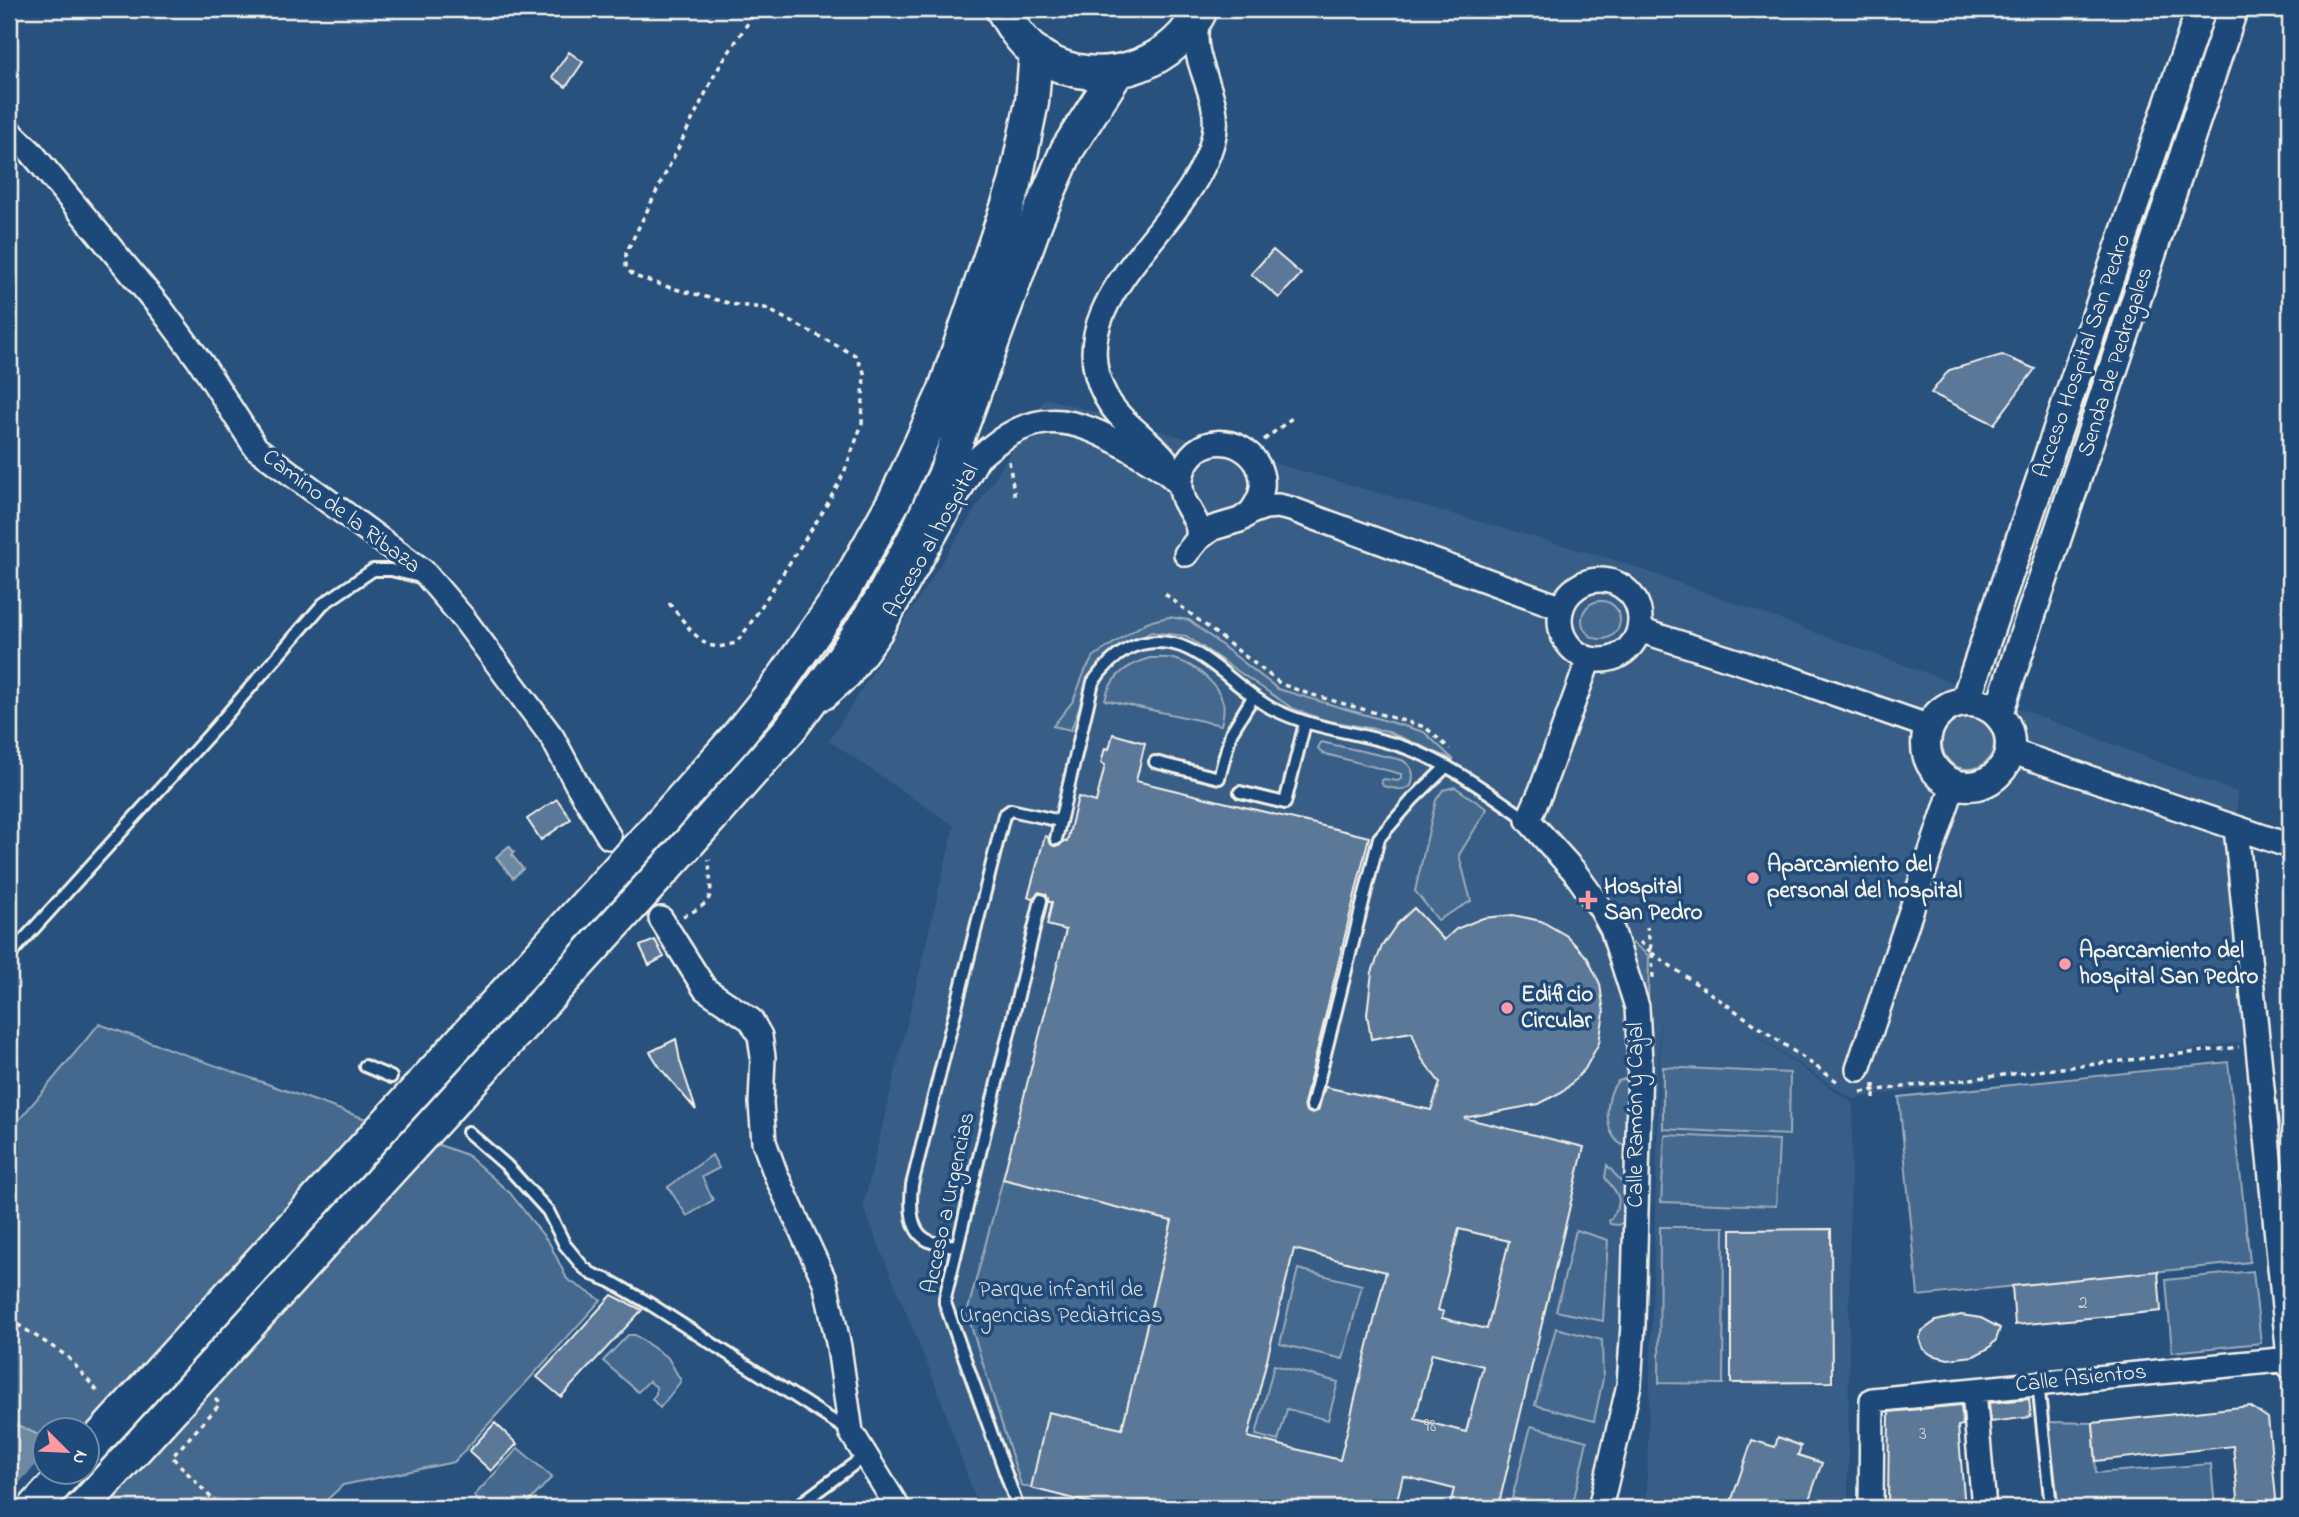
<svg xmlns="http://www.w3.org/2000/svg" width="2299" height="1517" font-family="'Indie Flower',sans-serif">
	<rect width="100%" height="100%" fill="#28517e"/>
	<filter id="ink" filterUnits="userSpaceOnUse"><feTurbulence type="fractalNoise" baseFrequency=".0143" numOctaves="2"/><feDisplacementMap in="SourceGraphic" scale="14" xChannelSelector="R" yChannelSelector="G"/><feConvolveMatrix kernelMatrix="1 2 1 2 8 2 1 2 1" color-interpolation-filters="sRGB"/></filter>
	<g filter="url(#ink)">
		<path fill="#375d86" d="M1045 398 1625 563 1948 681 2237 792 2242 1042 1852 1099 1738 1024 1853 1103 1850 1216 1848 1508H1646L1661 1013 1641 1385 1611 1508H978L938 1391 863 1207 954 826 829 741Z"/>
		<path fill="#45688e" stroke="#9cacbb" stroke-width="2" fill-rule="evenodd" d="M1582 620a19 19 0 1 1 38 0a19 19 0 1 1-38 0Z
			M1169 617 1189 620 1278 689 1424 732 1454 760 1386 731 1324 720 1292 708 1186 636 1151 632 1113 654 1091 675 1071 730 1053 726 1073 701 1085 671 1094 656 1147 622Z
			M1150 658C1157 658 1165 657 1173 659 1193 663 1217 682 1223 702 1225 710 1223 717 1221 725L1105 700C1110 677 1128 664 1150 658Z
			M1942 743a26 26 0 1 1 52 0a26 26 0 1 1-52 0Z
			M1321 742 1402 760C1413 766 1415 774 1411 786 1401 792 1393 788 1383 786L1381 781 1384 779 1398 781 1401 778V774L1322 753 1318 748Z
			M1455 787 1487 809 1459 855 1471 901 1438 920 1415 891 1436 800 1443 790Z
			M1633 943 1649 956 1648 1003H1645L1631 946Z
			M99 1024 467 1155 510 1193 550 1244 567 1279 601 1300 454 1462 343 1485 318 1508H9V1132ZM46 1430H88V1472H46Z
			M2228 1062 2250 1262 1918 1296 1899 1097Z
			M1663 1067 1790 1073 1789 1135 1663 1129Z
			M1631 1077 1628 1143 1622 1145C1603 1133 1604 1096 1618 1081Z
			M1665 1135 1779 1140 1776 1206 1661 1202Z
			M712 1155 719 1168 702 1177 713 1200 687 1216 668 1187Z
			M1607 1165 1628 1189 1624 1222 1618 1225 1610 1224 1609 1221C1625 1202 1620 1195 1605 1178Z
			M1003 1179 1172 1221 1122 1429 1031 1488 1021 1485 967 1313Z
			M1660 1227H1724L1723 1384 1659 1383Z
			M1576 1230 1608 1240 1603 1321 1556 1311Z
			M1298 1269 1362 1285 1343 1359 1280 1344Z
			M2253 1271 2261 1343 2172 1352 2166 1280Z
			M1556 1328 1602 1340 1603 1379 1594 1421 1535 1405Z
			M628 1335H635L668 1358 681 1381 660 1408 652 1399 656 1394V1387L649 1381 638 1392 603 1361Z
			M1274 1365 1338 1382 1328 1420 1287 1409 1278 1441 1256 1435Z
			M2048 1422 2093 1423 2096 1473 2211 1464 2215 1508H2059Z
			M1531 1426 1587 1441 1572 1508H1553L1512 1498Z
			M518 1448 552 1477 527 1504 531 1508H480L483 1505 474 1496Z"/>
		<path fill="#6e88a2" stroke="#a4b2be" stroke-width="2" d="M509 846 514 852 512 855 523 869 513 878 496 857Z
			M9 1421 45 1438 46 1472 18 1508 9 1488Z"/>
		<path fill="#28517e" d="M45 1455 46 1472H73L94 1508H14L9 1494Z"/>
		<path fill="#5b7899" stroke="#f4f1e8" stroke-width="2" fill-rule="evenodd" d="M569 52 583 62 566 87 552 77Z
			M1273 250 1301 274 1279 298 1251 274Z
			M2002 355 2035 369 1994 424 1931 393 1949 370Z
			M1113 734 1145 743 1136 781 1369 837 1304 1104 1305 1109 1309 1113 1318 1111 1325 1087 1431 1110 1440 1083 1422 1059 1412 1032 1371 1039 1367 1014 1372 972 1382 946 1397 924 1414 908 1444 940 1456 929 1483 918 1513 915 1541 921 1567 936 1587 957 1600 984 1604 1013 1599 1043 1585 1069 1565 1090 1539 1104 1464 1118 1584 1147 1498 1508H1449L1454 1489 1403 1476 1395 1508H1109L1031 1488 1048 1412 1122 1429 1172 1221 1003 1179 1066 930 1047 925 1052 902H1049L1046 894 1039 892 1033 898 1028 897 1045 836 1048 837 1049 842 1054 846H1059L1064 841 1067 842 1078 797 1096 802 1105 765 1101 763 1105 748 1109 749ZM1459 1229 1509 1241 1487 1329 1442 1318 1444 1312 1438 1310ZM1294 1249 1386 1272 1340 1460 1248 1437ZM1432 1353 1483 1366 1466 1432 1415 1419Z
			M557 799 571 819 541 840 527 819Z
			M655 940 664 957 649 965 640 946Z
			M676 1039 680 1061 696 1110 661 1069 650 1052Z
			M1831 1229 1832 1382 1731 1383V1230Z
			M2158 1271 2161 1311 2015 1325 2012 1286Z
			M612 1295 642 1310 561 1397 537 1377Z
			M1961 1315 1981 1318 2000 1328 1996 1340 1989 1348 1974 1356 1948 1359 1932 1355 1923 1349 1919 1338 1922 1331 1936 1321Z
			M2029 1399 2031 1417 1991 1422 1989 1403Z
			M1961 1405 1963 1425 1958 1426 1965 1508H1888L1889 1412Z
			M2250 1406 2268 1418 2277 1508H2239L2233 1446 2096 1461 2093 1423Z
			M495 1423 517 1444 491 1471 469 1451Z
			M1778 1437 1801 1446 1798 1455 1822 1463 1806 1508H1729L1752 1440 1775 1447Z"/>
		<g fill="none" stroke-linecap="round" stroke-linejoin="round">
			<defs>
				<path id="service" d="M1155 762 1219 778 1231 733 1253 697
					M1240 792 1285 803 1305 723
					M1056 839 1093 682C1113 654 1137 636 1174 644 1206 651 1241 692 1271 708 1315 731 1364 732 1409 749 1452 765 1490 794 1528 820
					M9 956 209 735 323 604 373 570H391L420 577
					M365 1066 391 1077
					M1312 1106 1379 838 1413 799 1446 767
					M468 1132 506 1165 548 1211 565 1245 583 1267 592 1274 610 1281 650 1304 849 1431
					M958 1245C914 1248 908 1223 912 1185L1004 815 1011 810 1060 821
					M2038 1382 2051 1508
					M795 1508 866 1455
					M1018 1508 945 1303V1298L1041 900"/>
				<path id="minor" d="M9 131 31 152 162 310 202 364 256 448 423 571 464 619 552 737 578 786 609 837
					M1165 459C1147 437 1120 423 1106 397 1052 299 1196 226 1214 135 1223 93 1185 59 1199 16
					M1198 539C1200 522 1191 515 1184 500 1177 483 1182 463 1196 451 1224 429 1266 453 1262 488 1261 497 1256 505 1251 512
					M1186 554 1198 539 1213 528 1240 520 1251 512 1265 507 1278 506 1291 509 1562 608
					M1560 620a40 40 0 1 1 80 0a40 40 0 1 1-80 0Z
					M1639 630 1790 678 1930 727
					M1589 659 1541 791 1528 820 1574 871 1601 909 1612 929 1637 1007 1640 1062 1633 1324 1629 1385 1600 1508
					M825 697 849 676 880 633 978 458C1035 407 1070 414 1133 451 1150 462 1167 470 1181 486
					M2010 751 2290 846
					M2236 828 2290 1367
					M661 919 705 989 751 1020 760 1036 763 1057 761 1103 764 1142 776 1175 825 1282 839 1347 851 1432 898 1508
					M1858 1069 1954 783
					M1974 1391 1984 1508
					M1871 1508 1872 1400 2290 1359"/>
				<path id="tertiary" d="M1965 702 2201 9
					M1926 744a42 42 0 1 1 84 0a42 42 0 1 1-84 0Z
					M1998 714 2233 9"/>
				<path id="secondary" d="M1002 9C1011 25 1020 40 1035 52 1083 89 1156 74 1190 27 1194 21 1199 16 1201 9
					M663 820 735 739 779 684 843 592 896 497 944 392 1015 184 1032 102 1036 52
					M687 845 789 730 839 663 881 599 916 534 944 476 1037 219 1067 150 1117 72
					M34 1508 67 1472"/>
			</defs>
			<use href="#service" stroke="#f4f1e8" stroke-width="16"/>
			<use href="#minor" stroke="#f4f1e8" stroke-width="28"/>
			<use href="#tertiary" stroke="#f4f1e8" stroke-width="33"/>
			<use href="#secondary" stroke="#f4f1e8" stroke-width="37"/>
			<path stroke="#f4f1e8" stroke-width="3.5" stroke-dasharray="5 5" stroke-linecap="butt" d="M1264 440 1292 418
				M1009 461 1015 498
				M1165 594 1281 684 1306 693 1425 727 1450 749
				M669 603 692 632 707 645 719 647 736 643 748 627 824 510 844 473 862 424 864 372 855 355 765 308 736 305 668 287 634 276 626 268V253L716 72 757 9
				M683 916C719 901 710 894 709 859
				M1640 942 1652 953 1647 927
				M1652 953 1841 1084
				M1652 953 1653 979
				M1874 1084V1102
				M1861 1092 2239 1047
				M9 1319 67 1356 100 1394
				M215 1399 220 1404 172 1457 221 1508"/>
			<use href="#service" stroke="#1f4a7a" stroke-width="10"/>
			<use href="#minor" stroke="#1f4a7a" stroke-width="23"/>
			<use href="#tertiary" stroke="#1f4a7a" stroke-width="28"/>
			<use href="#secondary" stroke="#1f4a7a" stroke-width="32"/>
			<defs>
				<path id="secondary-bridge" d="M88 1450 663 820
					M82 1508 687 845"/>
			</defs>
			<use href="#secondary-bridge" stroke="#f4f1e8" stroke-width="37" stroke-linecap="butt"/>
			<use href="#secondary-bridge" stroke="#1f4a7a" stroke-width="32"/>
		</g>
	</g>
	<g fill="#ff9aa2" stroke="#1f4a7a" stroke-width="2.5">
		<circle cx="1753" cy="878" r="7"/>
		<path d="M1584.5 889.5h7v7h7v7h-7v7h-7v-7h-7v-7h7z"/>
		<circle cx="2065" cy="964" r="7"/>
		<circle cx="1507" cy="1008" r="7"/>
	</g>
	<g text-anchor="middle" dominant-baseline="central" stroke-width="7" stroke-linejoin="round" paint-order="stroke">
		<g font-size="19" fill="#ced3d4">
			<text x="2083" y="1303">2</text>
			<text x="1430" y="1426">98</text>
			<text x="1923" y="1434">3</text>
		</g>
		<g font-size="23" fill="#f4f1e8" stroke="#1f4a7a">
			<text transform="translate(2083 356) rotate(-71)">Acceso Hospital San Pedro</text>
			<text transform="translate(2116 362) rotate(-72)">Senda de Pedregales</text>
			<text transform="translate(341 512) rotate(37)">Camino de la Ribaza</text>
			<text transform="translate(932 541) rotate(-61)">Acceso al hospital</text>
			<text transform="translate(1636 1115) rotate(-90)">Calle Ramón y Cajal</text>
			<text transform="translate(949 1203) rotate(-78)">Acceso a Urgencias</text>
			<text transform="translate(2081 1379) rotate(-6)">Calle Asientos</text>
		</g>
		<g font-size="23" font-weight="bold" fill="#f4f1e8" stroke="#1f4a7a" text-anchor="start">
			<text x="1767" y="865">Aparcamiento del<tspan x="1767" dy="26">personal del hospital</tspan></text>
			<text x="1604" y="887">Hospital<tspan x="1604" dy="26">San Pedro</tspan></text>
			<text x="2079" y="951">Aparcamiento del<tspan x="2079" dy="26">hospital San Pedro</tspan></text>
			<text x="1521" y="995">Edificio<tspan x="1521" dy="26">Circular</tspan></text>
		</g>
		<g font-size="23" fill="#dadcda" stroke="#1f4a7a">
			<text x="1061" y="1290">Parque infantil de<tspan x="1061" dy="26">Urgencias Pediatricas</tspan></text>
		</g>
	</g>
	<rect width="2299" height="1517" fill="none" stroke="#1f4a7a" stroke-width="35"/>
	<rect x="18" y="18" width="2264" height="1482" fill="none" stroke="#f4f1e8" stroke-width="2.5" filter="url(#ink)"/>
	<g transform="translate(66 1451) rotate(114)"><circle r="33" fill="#1f4a7a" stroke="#748da6" stroke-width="2"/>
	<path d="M0-5L12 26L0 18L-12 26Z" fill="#ff9aa2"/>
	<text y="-10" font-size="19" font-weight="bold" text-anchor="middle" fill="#f4f1e8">N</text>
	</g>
</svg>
